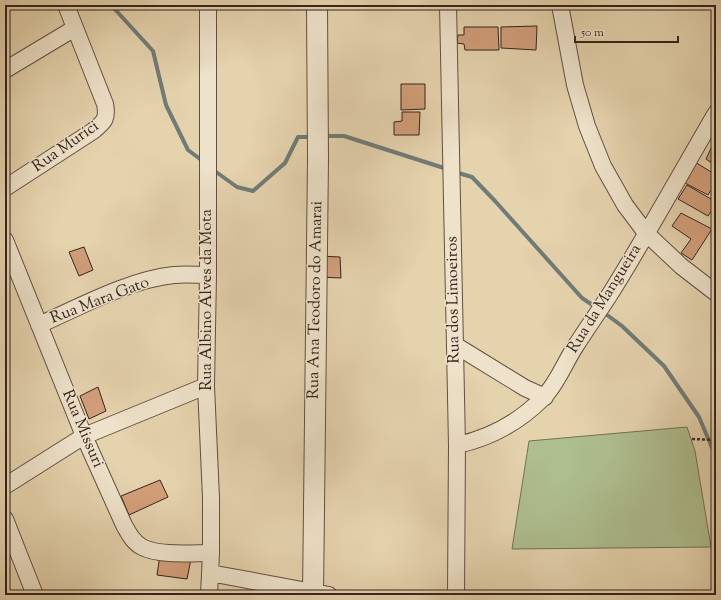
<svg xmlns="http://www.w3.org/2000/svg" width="721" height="600" font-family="'Sorts Mill Goudy',serif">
	<rect width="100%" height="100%" fill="#e5d3ae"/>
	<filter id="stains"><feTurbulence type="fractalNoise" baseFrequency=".005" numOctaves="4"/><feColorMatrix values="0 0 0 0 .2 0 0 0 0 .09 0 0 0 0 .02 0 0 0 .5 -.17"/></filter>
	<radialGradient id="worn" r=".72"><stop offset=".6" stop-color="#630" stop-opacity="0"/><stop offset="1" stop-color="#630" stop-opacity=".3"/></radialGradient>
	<path fill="#aebe8f" stroke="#727156" d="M687 427 695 451 711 547 512 549 529 441Z"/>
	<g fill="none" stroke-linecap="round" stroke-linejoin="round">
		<path stroke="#707c77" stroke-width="4" d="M111 5 153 51 166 105 188 150 204 162
			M323 136H344L447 169
			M212 169 237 187 253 191 285 163 298 137H312
			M455 172 472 177 495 201 582 298 597 308
			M603 312 622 326 664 366 699 417 716 457"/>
	</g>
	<path fill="#d29f7a" stroke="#35241d" d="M537 26 536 50 501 48V27Z
		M464 27H498L499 50H465L464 44 457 43 458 35H464Z
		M401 84H425V109L401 110Z
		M402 112H420L419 135H394V122L402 121Z
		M713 144 716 145V166L706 159Z
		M695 162 716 175V182L708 195 683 182Z
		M687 185 716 202V204L708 216 678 199Z
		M681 213 712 229 692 260 681 253 691 239 672 226Z
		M84 247 93 270 79 276 69 252Z
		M320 256 340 257 341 278 319 277Z
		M98 387 106 411 89 419 80 396Z
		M160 480 168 497 129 515 121 496Z
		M160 555 191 559 187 579 157 575Z"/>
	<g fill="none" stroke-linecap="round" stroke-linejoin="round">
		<defs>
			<path id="minor" d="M208 5V275L206 386 211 498V553L209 595
				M448 5 457 445 456 595
				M560 5 575 85 587 126 603 166 625 205 646 233 681 266 716 293
				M5 70 75 28
				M5 188 93 131C104 122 108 119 105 104L66 5
				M5 240 84 436 124 525C129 534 133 542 142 547 159 556 192 553 211 553
				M39 325C79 307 131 279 174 275 185 274 197 275 208 275
				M455 345 525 388 545 397
				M457 445C490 438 519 422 543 398 557 384 564 364 575 347 587 328 600 310 612 291 648 233 681 173 716 113
				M5 486 84 436 206 386
				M5 519 35 595
				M210 573 329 595"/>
			<path id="tertiary" d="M313 595 318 159 317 5"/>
		</defs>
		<use href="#minor" stroke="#615041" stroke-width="18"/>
		<use href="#tertiary" stroke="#615041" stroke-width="22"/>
		<path stroke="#35241d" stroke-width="2.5" stroke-dasharray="3 2" stroke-linecap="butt" d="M692 439 716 440"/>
		<use href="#minor" stroke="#eee2ca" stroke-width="16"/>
		<use href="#tertiary" stroke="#eee2ca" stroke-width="20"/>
	</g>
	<g text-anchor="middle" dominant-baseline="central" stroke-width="3" stroke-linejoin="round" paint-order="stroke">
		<g font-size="16" fill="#35241d" stroke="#eee2ca">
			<text transform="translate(66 147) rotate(-35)">Rua Murici</text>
			<text transform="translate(605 299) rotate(-58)">Rua da Mangueira</text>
			<text transform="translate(207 300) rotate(-90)">Rua Albino Alves da Mota</text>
			<text transform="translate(316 300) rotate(-89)">Rua Ana Teodoro do Amarai</text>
			<text transform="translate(454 300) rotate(-91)">Rua dos Limoeiros</text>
			<text transform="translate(100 301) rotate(-21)">Rua Mara Gato</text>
			<text transform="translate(82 429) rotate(67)">Rua Missuri</text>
		</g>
	</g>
	<rect width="721" height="600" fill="none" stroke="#e5d3ae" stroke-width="20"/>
	<rect x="6" y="6" width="709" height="588" fill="none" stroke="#35241d" stroke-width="2"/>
	<rect x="10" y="10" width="701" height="580" fill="none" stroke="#35241d"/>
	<path d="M575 36v6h103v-6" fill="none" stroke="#35241d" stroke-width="2"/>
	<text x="581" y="36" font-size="12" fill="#35241d" stroke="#eee2ca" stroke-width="3" paint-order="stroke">50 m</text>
	<rect width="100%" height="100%" filter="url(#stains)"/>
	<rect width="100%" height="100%" fill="url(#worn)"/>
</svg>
